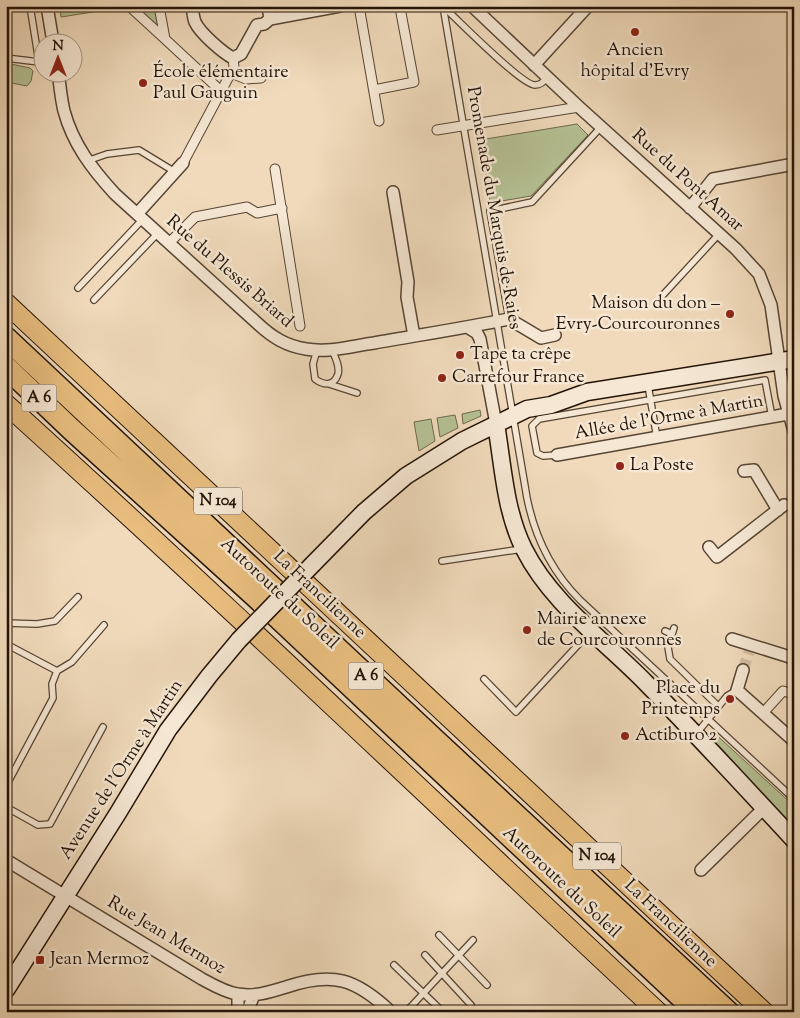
<svg xmlns="http://www.w3.org/2000/svg" width="800" height="1018" font-family="'Sorts Mill Goudy',serif">
	<rect width="100%" height="100%" fill="#f0dabb"/>
	<filter id="stains"><feTurbulence type="fractalNoise" baseFrequency=".004" numOctaves="4"/><feColorMatrix values="0 0 0 0 .2 0 0 0 0 .09 0 0 0 0 .02 0 0 0 .5 -.17"/></filter>
	<radialGradient id="worn" r=".72"><stop offset=".6" stop-color="#630" stop-opacity="0"/><stop offset="1" stop-color="#630" stop-opacity=".3"/></radialGradient>
	<path fill="#b5c194" stroke="#6c6a4e" d="M60 6H156L162 41 125 7 61 17Z
		M6 63 30 68 33 71 31 81 27 86 6 82Z
		M577 124 588 135 531 196 490 203 480 140Z
		M480 410 481 416 463 424 462 414Z
		M455 415 458 428 440 437 437 418Z
		M431 419 435 441 419 451 414 422Z
		M711 730 794 806V827L710 739V732Z"/>
	<g fill="none" stroke-linecap="round" stroke-linejoin="round">
		<path stroke="#d1bca0" stroke-width="11" stroke-dasharray="11 5.5" stroke-linecap="butt" d="M784 505 794 499
			M743 670 749 652"/>
		<defs>
			<path id="service" d="M30 6 39 62H42
				M443 6 527 498C535 538 551 571 580 600L794 799
				M445 6 450 13C463 25 522 85 535 85 541 85 544 82 547 77
				M6 58 39 62
				M87 161 107 154 139 150 175 172
				M78 288 143 219
				M662 296 719 234
				M94 300 158 233
				M509 319 490 211 532 202 601 127
				M317 350 313 364 315 379C323 385 334 387 338 374 340 366 335 357 332 350
				M329 384 357 393
				M648 385 657 438
				M557 455 543 456 537 453 532 426 539 419 765 380 772 417
				M442 561 522 549
				M6 623 37 624 55 621 78 597
				M674 628 668 647 670 659 718 706
				M665 631 672 634
				M6 644 57 671 52 684 53 698 6 786
				M57 671 72 662 104 625
				M484 679 516 712 590 632
				M697 733 727 696 737 690
				M6 807 38 825 50 824 103 727
				M439 935 487 985
				M425 955 471 1005
				M394 965 443 1012
				M406 1012 473 940"/>
			<path id="pedestrian" d="M129 6 165 39
				M159 6 165 39 222 92
				M359 6 379 121
				M231 73 246 79 261 78
				M374 90 414 82 401 13
				M437 130 579 107
				M183 163 234 67 233 58
				M275 169 300 326
				M169 243 195 217 247 207 257 213 282 208
				M763 713 783 691 794 694"/>
			<path id="minor" d="M47 6 53 42
				M192 6C193 11 193 17 195 22 200 33 223 53 233 58L241 54 257 25 264 24 270 19 340 6
				M268 6 270 19
				M472 6 579 107 736 249 759 274 771 305 784 396 794 431
				M534 65 588 6
				M58 72C60 85 61 99 64 111 73 144 92 169 115 194L257 323C272 337 286 346 306 349 329 353 352 346 374 343 419 335 464 328 509 319L541 338 555 335
				M393 192 408 282 407 297 414 336
				M690 208 713 179 794 164
				M137 214 183 163
				M469 328 477 333 480 339 496 424
				M557 455 788 414
				M744 471 754 470 778 510
				M709 547 717 557 784 505
				M732 639 793 658
				M743 670 737 690 794 741
				M6 860 202 979C213 985 225 992 237 994 255 997 270 992 286 987 333 971 356 979 391 1012
				M701 870 764 808
				M238 1012V994
				M247 1012 254 995"/>
			<path id="secondary" d="M496 424C503 466 505 511 524 549 551 603 604 640 646 683 696 734 745 787 794 840
				M313 564 364 512 406 476 462 441 527 409 551 405 587 392 794 359
				M6 990 118 813 168 730 209 676 239 640"/>
			<path id="trunk" d="M6 303 764 1012
				M6 404C226 603 441 809 658 1012"/>
			<path id="motorway" d="M6 338 435 740 728 1012
				M6 367 71 429 256 597 697 1012"/>
		</defs>
		<use href="#service" stroke="#564534" stroke-width="8"/>
		<use href="#pedestrian" stroke="#564534" stroke-width="11"/>
		<use href="#minor" stroke="#564534" stroke-width="14"/>
		<use href="#secondary" stroke="#231307" stroke-width="19"/>
		<use href="#trunk" stroke="#231307" stroke-width="21"/>
		<use href="#motorway" stroke="#231307" stroke-width="24"/>
		<use href="#service" stroke="#f5e7d3" stroke-width="5.5"/>
		<use href="#pedestrian" stroke="#f5e7d3" stroke-width="9"/>
		<use href="#minor" stroke="#f5e7d3" stroke-width="11"/>
		<use href="#secondary" stroke="#f5e7d3" stroke-width="16"/>
		<use href="#trunk" stroke="#e8bd7e" stroke-width="19"/>
		<use href="#motorway" stroke="#e8bd7e" stroke-width="21"/>
		<defs>
			<path id="secondary-bridge" d="M239 640 313 564"/>
		</defs>
		<use href="#secondary-bridge" stroke="#231307" stroke-width="19" stroke-linecap="butt"/>
		<use href="#secondary-bridge" stroke="#f5e7d3" stroke-width="16"/>
	</g>
	<g fill="#8f2418" stroke="#f5e7d3" stroke-width="2">
		<circle cx="635" cy="32" r="5"/>
		<circle cx="143" cy="83" r="5"/>
		<circle cx="730" cy="314" r="5"/>
		<circle cx="460" cy="355" r="5"/>
		<circle cx="442" cy="378" r="5"/>
		<circle cx="620" cy="466" r="5"/>
		<circle cx="527" cy="630" r="5"/>
		<circle cx="730" cy="699" r="5"/>
		<circle cx="625" cy="736" r="5"/>
		<rect x="35" y="955" width="10" height="10" rx="2.5"/>
	</g>
	<g text-anchor="middle" dominant-baseline="central" stroke-width="5" stroke-linejoin="round" paint-order="stroke">
		<g fill="#f5e7d3" stroke="#625344" stroke-width="1">
			<rect x="21.5" y="384.5" width="35" height="27" rx="4"/>
			<rect x="194" y="487.5" width="48" height="27" rx="4"/>
			<rect x="348.5" y="662.5" width="35" height="27" rx="4"/>
			<rect x="573" y="842.5" width="48" height="27" rx="4"/>
		</g>
		<g font-size="16" font-weight="bold" fill="#231307">
			<text x="39" y="398">A 6</text>
			<text x="218" y="501">N 104</text>
			<text x="366" y="676">A 6</text>
			<text x="597" y="856">N 104</text>
		</g>
		<g font-size="18" fill="#231307" stroke="#f5e7d3" text-anchor="start">
			<text x="635" y="51" text-anchor="middle">Ancien<tspan x="635" dy="21">hôpital d'Evry</tspan></text>
			<text x="153" y="73">École élémentaire<tspan x="153" dy="21">Paul Gauguin</tspan></text>
			<text x="720" y="304" text-anchor="end">Maison du don –<tspan x="720" dy="21">Evry-Courcouronnes</tspan></text>
			<text x="470" y="355">Tape ta crêpe</text>
			<text x="452" y="378">Carrefour France</text>
			<text x="630" y="466">La Poste</text>
			<text x="537" y="620">Mairie annexe<tspan x="537" dy="21">de Courcouronnes</tspan></text>
			<text x="720" y="689" text-anchor="end">Place du<tspan x="720" dy="21">Printemps</tspan></text>
			<text x="635" y="736">Actiburo 2</text>
			<text x="50" y="960">Jean Mermoz</text>
		</g>
		<g font-size="18" fill="#231307" stroke="#f5e7d3">
			<text transform="translate(687 181) rotate(42)">Rue du Pont Amar</text>
			<text transform="translate(493 208) rotate(80)">Promenade du Marquis de Raies</text>
			<text transform="translate(229 272) rotate(41)">Rue du Plessis Briard</text>
			<text transform="translate(669 418) rotate(-10)">Allée de l'Orme à Martin</text>
			<text transform="translate(279 594) rotate(43)">Autoroute du Soleil</text>
			<text transform="translate(319 595) rotate(43)">La Francilienne</text>
			<text transform="translate(122 770) rotate(-57)">Avenue de l'Orme à Martin</text>
			<text transform="translate(561 883) rotate(43)">Autoroute du Soleil</text>
			<text transform="translate(670 924) rotate(43)">La Francilienne</text>
			<text transform="translate(166 936) rotate(31)">Rue Jean Mermoz</text>
		</g>
	</g>
	<rect width="800" height="1018" fill="none" stroke="#f0dabb" stroke-width="25"/>
	<rect x="8" y="8" width="785" height="1003" fill="none" stroke="#231307" stroke-width="2.5"/>
	<rect x="12" y="12" width="775" height="993" fill="none" stroke="#231307"/>
	<g transform="translate(58 58)"><circle r="24" fill="#f5e7d3" stroke="#a19281"/>
	<path d="M0-4L9 19L0 12L-9 19Z" fill="#8f2418"/>
	<text y="-8" font-size="14" font-weight="bold" text-anchor="middle" fill="#231307">N</text>
	</g>
	<rect width="100%" height="100%" filter="url(#stains)"/>
	<rect width="100%" height="100%" fill="url(#worn)"/>
</svg>
